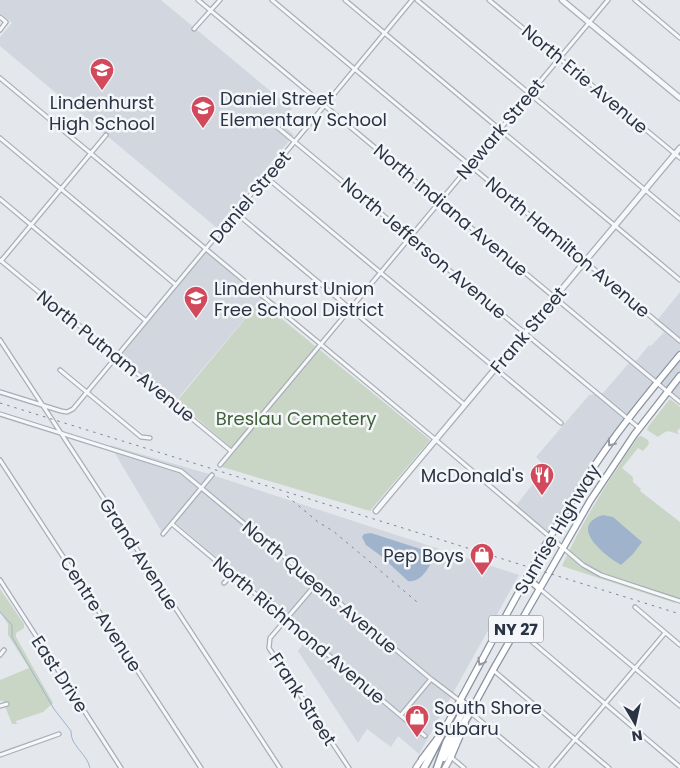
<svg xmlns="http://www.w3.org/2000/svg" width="680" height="768" font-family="Poppins,sans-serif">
	<rect width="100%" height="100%" fill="#e4e7ec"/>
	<path fill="#d2d6de" d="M0 0H161L292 109 280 123 294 135 217 228 0 46V37L12 23 0 13Z
		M206 249 263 297 174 403 117 357Z
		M680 292V402L657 383 628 419 550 536 515 507 546 467 536 457 589 395 603 393 628 364 637 360 649 345 651 346 664 332 654 324Z
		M110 445 212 475 519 575 419 754 398 736 391 747 367 729 358 743 298 651 310 635 172 520 163 534Z"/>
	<path fill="#c9d6c5" d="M260 301 430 440 370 511 222 467 235 451 177 401Z
		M670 399 680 407V428L677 431 679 434C667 432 670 428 658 437L647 430 648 427 669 400Z
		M641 436 648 440 649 444 643 451 638 448 622 468 633 477V482L641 489 640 491 680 522V597L675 603 562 566C583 519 610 479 638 437Z
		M0 589 24 624V628L16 633V637L53 703 43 712 16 721 17 724H12L3 701H0V680L29 668 8 635V624L0 612Z"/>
	<path fill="#9fb4cc" d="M603 515 613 517 642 542 633 554 621 565C605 556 567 526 603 515Z
		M371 533 433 553 434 556C430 567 421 583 408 581L381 556 366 545 362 537 364 534Z"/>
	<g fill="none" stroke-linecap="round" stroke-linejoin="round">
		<path stroke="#9fb4cc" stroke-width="1" d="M0 612 12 625V637L54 709 71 731C70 746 87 753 90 768"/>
		<defs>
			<path id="minor" d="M198 0 680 402
				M272 0 680 341
				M345 0 680 280
				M417 0 680 219
				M489 0 680 158
				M635 0 680 38
				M0 17 6 22 0 30
				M194 29 220 0
				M0 78 436 440 583 565 601 575 680 601
				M277 127 639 428
				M0 138 176 285
				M266 177 561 423
				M0 199 146 321
				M236 213 465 405
				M0 260 231 451
				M1 261 106 135
				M0 340 280 768
				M60 370 141 437 150 438
				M0 392 61 411 67 412 73 409 412 0
				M0 414 181 471 431 679 460 701
				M0 460 201 768
				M220 465 608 0
				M172 524 425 736
				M163 534 212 475
				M0 580 121 768
				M224 583 232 575
				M316 584 270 638 269 648 349 768
				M540 589 680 706
				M635 607 680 645
				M517 629 680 767
				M0 655 4 650
				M493 670 609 768
				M0 706 7 704
				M470 712 537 768
				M401 715 431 679
				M0 755 59 734
				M451 757 464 768
				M551 768 665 633"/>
			<path id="tertiary" d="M562 0 680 98
				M376 511 680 148"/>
			<path id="secondary" d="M416 768 422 759
				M445 768 451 757"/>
			<path id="trunk" d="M530 573 532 582 540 589
				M468 716 493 670 590 501 634 435 680 376
				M451 757 465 724
				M422 759 444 730C490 647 532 562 584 482 612 437 646 396 680 355"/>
			<path id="motorway" d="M444 758 470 712
				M424 768 444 730
				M437 768 446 743 462 713 464 704 460 701"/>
		</defs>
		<use href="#minor" stroke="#a9aeb7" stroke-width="5.5"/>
		<use href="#tertiary" stroke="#a9aeb7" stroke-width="7"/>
		<use href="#secondary" stroke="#a9aeb7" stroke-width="8"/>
		<use href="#trunk" stroke="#8b94a3" stroke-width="8"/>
		<use href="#motorway" stroke="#8b94a3" stroke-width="9"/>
		<use href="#minor" stroke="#f7f8fa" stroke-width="3"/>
		<use href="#tertiary" stroke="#f7f8fa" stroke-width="4.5"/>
		<use href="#secondary" stroke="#fff" stroke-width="5"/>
		<use href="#trunk" stroke="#fff" stroke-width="5.5"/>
		<use href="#motorway" stroke="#fff" stroke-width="6"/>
		<path stroke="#7d8696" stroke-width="1" stroke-dasharray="2.5 5" stroke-linecap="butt" d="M0 403 680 614
			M287 496 318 522 333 531 363 556 417 602"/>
	</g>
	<defs><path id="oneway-chevron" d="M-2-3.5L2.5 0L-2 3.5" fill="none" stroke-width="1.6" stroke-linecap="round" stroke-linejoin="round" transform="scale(1.25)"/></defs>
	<g stroke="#959aa2">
		<use href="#oneway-chevron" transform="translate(611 443) rotate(126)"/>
		<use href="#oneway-chevron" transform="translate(481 662) rotate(119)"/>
	</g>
	<defs>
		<symbol id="school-pin" viewBox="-11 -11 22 30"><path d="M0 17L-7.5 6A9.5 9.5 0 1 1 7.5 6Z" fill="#d1495b" stroke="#f4f6f9"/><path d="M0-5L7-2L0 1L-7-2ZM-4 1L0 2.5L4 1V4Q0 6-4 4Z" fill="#fff"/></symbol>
		<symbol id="restaurant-pin" viewBox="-11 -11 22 30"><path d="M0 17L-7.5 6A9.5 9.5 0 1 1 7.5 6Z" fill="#d1495b" stroke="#f4f6f9"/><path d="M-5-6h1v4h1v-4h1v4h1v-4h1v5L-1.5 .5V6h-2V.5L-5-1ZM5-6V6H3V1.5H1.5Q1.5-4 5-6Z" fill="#fff"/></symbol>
		<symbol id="shop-pin" viewBox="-11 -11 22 30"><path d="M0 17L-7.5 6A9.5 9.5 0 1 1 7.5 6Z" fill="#d1495b" stroke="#f4f6f9"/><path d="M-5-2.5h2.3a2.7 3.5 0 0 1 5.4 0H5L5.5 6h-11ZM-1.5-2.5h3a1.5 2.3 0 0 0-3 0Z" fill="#fff"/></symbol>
	</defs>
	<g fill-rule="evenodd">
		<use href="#school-pin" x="88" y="56" width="28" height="38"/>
		<use href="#school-pin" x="189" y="94" width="28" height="38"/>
		<use href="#school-pin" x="182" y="284" width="28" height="38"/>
		<use href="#restaurant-pin" x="528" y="461" width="28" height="38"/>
		<use href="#shop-pin" x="468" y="541" width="28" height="38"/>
		<use href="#shop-pin" x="403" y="703" width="28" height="38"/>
	</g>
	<g text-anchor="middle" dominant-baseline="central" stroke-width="5" stroke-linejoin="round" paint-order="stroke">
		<rect fill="#f4f6f9" stroke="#676e7b" stroke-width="1" x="488.5" y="615.5" width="55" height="27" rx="4"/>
		<g font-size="16" font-weight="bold" fill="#2b3445">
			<text x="516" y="629">NY 27</text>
		</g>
		<g font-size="18" fill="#2b3445" stroke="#f4f6f9">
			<text transform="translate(585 79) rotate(40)">North Erie Avenue</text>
			<text transform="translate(500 129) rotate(-50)">Newark Street</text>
			<text transform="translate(250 197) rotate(-50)">Daniel Street</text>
			<text transform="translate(451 210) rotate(40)">North Indiana Avenue</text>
			<text transform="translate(568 247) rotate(40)">North Hamilton Avenue</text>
			<text transform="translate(424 248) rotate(40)">North Jefferson Avenue</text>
			<text transform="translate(528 330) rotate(-50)">Frank Street</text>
			<text transform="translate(116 356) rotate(39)">North Putnam Avenue</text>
			<text transform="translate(557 529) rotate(-59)">Sunrise Highway</text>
			<text transform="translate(139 554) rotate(57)">Grand Avenue</text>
			<text transform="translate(320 587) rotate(40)">North Queens Avenue</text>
			<text transform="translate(101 614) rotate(57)">Centre Avenue</text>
			<text transform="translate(299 630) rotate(40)">North Richmond Avenue</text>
			<text transform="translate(60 674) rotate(57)">East Drive</text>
			<text transform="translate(303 699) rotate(57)">Frank Street</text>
		</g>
		<g font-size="18" fill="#2b3445" stroke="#f4f6f9" text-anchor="start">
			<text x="220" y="98">Daniel Street<tspan x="220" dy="21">Elementary School</tspan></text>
			<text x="102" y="102" text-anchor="middle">Lindenhurst<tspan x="102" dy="21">High School</tspan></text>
			<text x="214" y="288">Lindenhurst Union<tspan x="214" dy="21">Free School District</tspan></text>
			<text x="524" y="475" text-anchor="end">McDonald's</text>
			<text x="464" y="555" text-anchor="end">Pep Boys</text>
			<text x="434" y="707">South Shore<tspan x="434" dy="21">Subaru</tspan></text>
		</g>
		<g font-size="18" fill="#3f6138" stroke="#f4f6f9">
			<text x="296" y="418">Breslau Cemetery</text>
		</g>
	</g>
	<g transform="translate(635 723) rotate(171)" stroke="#f4f6f9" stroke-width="4" paint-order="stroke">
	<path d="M0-4L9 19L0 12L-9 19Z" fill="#2b3445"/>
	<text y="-8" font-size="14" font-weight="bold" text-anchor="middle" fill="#2b3445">N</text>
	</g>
</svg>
